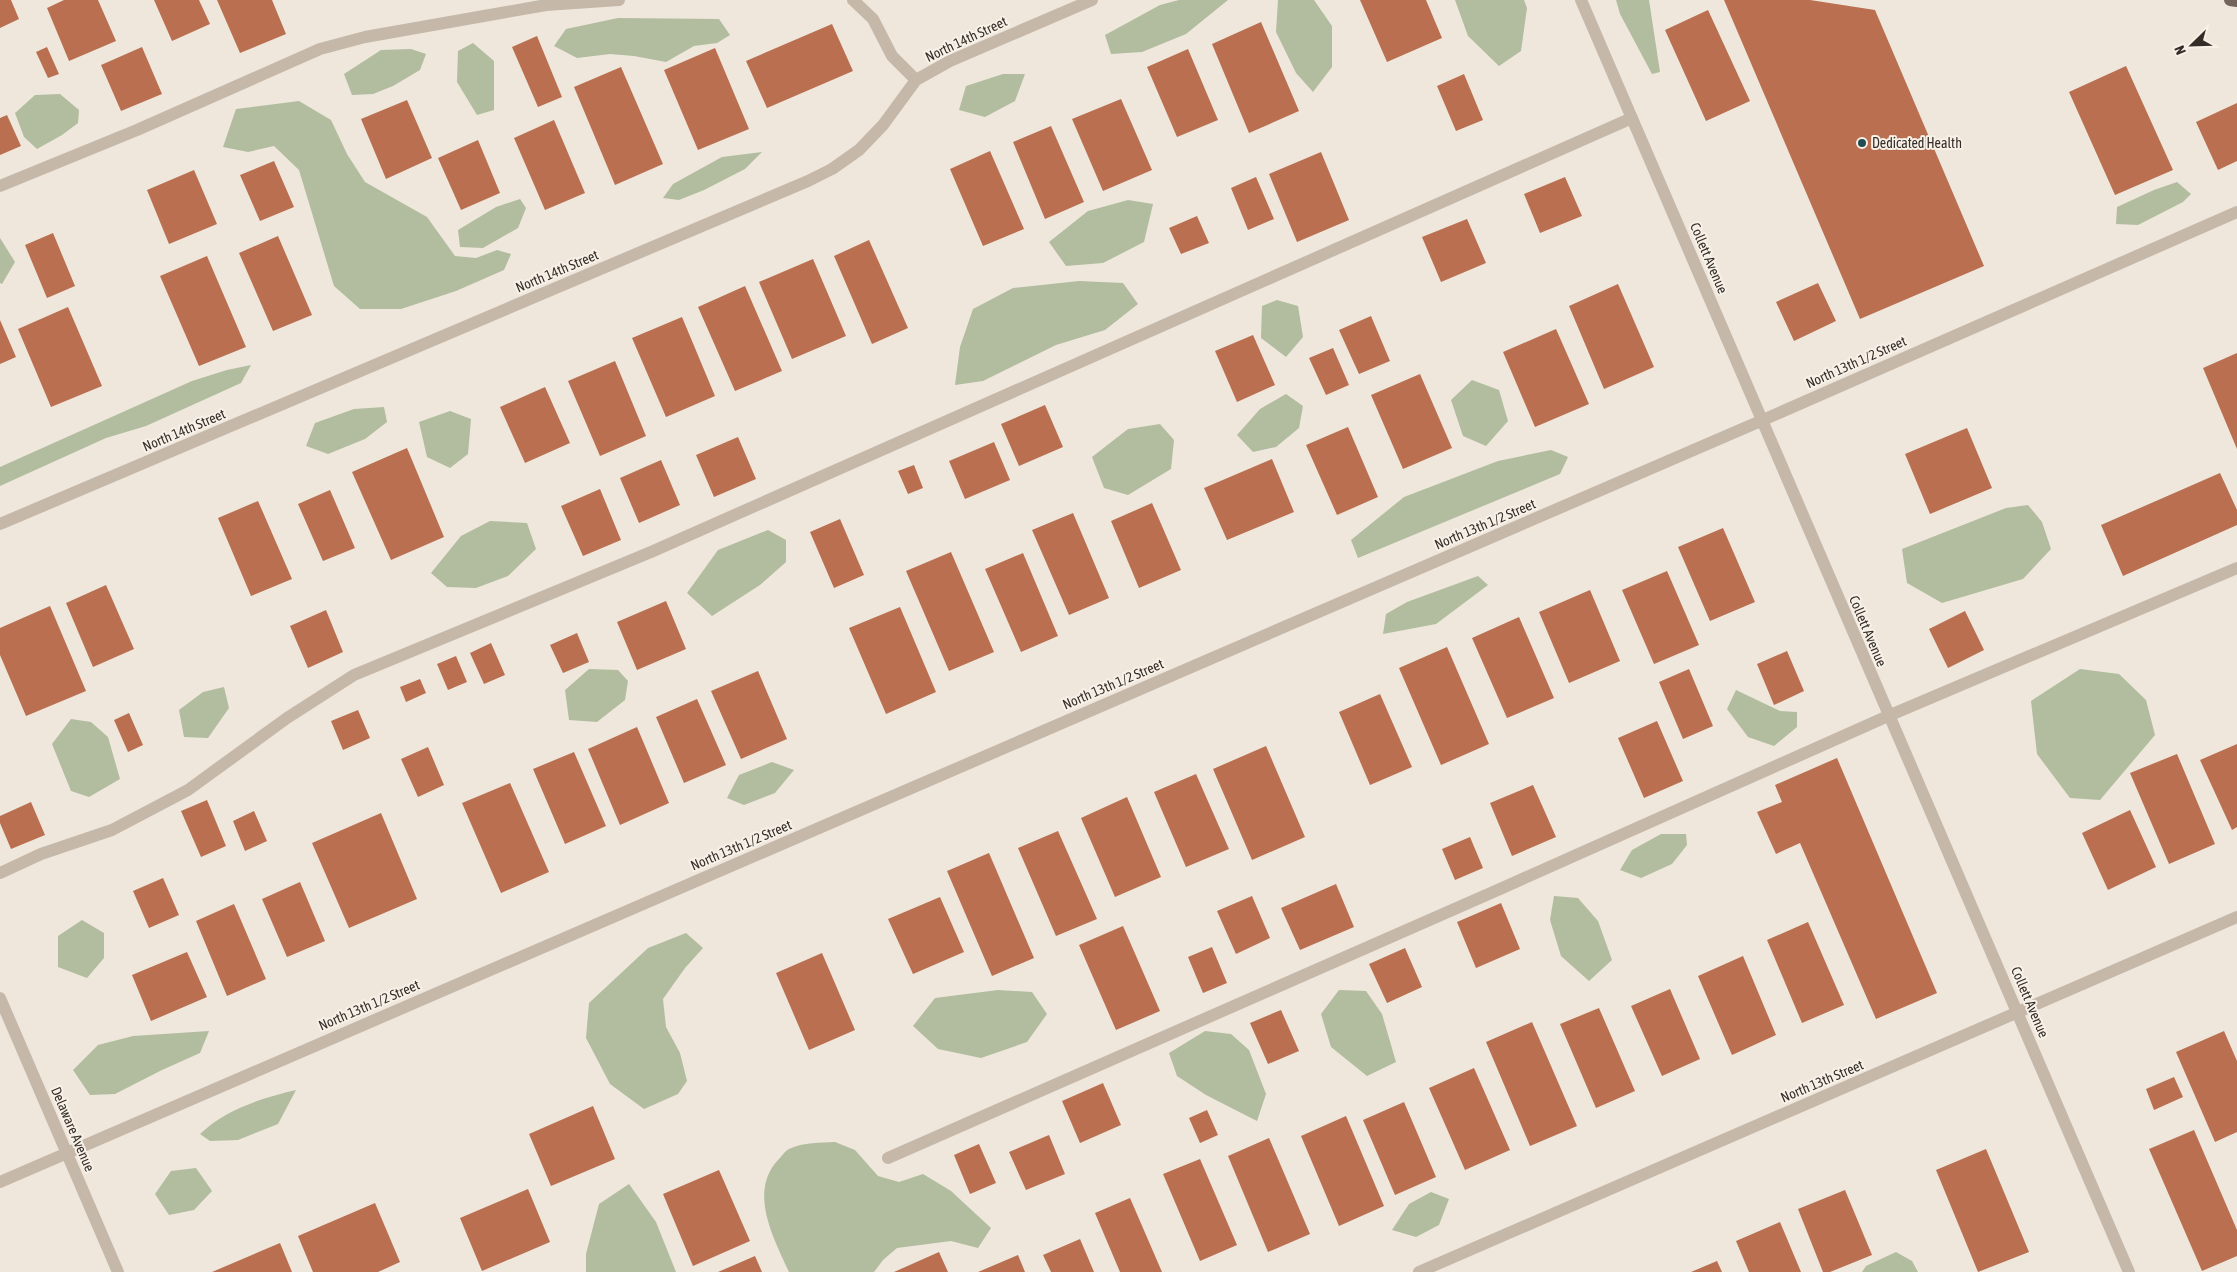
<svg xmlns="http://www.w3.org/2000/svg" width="2237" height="1272" font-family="'Asap Condensed',sans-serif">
	<rect width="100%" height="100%" fill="#efe7dc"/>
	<path fill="#b1bd9e" d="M1179 0H1228L1186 34 1142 52 1111 54 1105 35 1160 5Z
		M1278 0H1314L1332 26V67L1313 92 1296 73 1276 32Z
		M1455 0H1524L1527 8 1521 51 1499 66 1468 36Z
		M1616 0H1649L1660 72 1652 74 1620 14Z
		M618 18 719 19 730 35 717 43 694 46 666 62 634 56 610 54 577 58 554 46 566 29Z
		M473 43 494 61V110L477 115 457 82 458 51Z
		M411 49 426 54 420 70 393 86 373 94 352 95 344 74 381 50Z
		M1003 74H1025L1015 101 985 117 959 110 966 86Z
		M60 94 79 110 78 123 62 135 37 149 24 137 15 113 35 95Z
		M299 101 331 120 347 154 365 182 427 217 455 256 476 258 497 250 511 254 504 270 456 291 401 309H360L334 286 299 170 274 146 248 152 223 147 236 109Z
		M762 152 745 169 704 190 679 200 663 198 673 184 722 157Z
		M2177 182 2191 194 2183 202 2138 225 2116 224 2117 207 2154 190Z
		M520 199 526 208 518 228 483 248 460 247 458 230 496 207Z
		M1128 200 1153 204 1144 242 1103 263 1066 266 1049 242 1088 211Z
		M0 238 15 262 2 284 0 283Z
		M1079 281 1123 283 1138 304 1105 330 1056 345 983 381 955 385 960 347 973 309 1013 288Z
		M1277 300 1298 306 1303 337 1286 357 1261 338 1262 306Z
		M251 365 241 383 146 426 106 438 0 486V467L192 381 227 370Z
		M1472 380 1499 390 1508 421 1486 446 1463 436 1451 400Z
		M1286 394 1303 406 1299 428 1276 447 1253 452 1237 435 1260 409Z
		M384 407 387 422 365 439 328 454 306 446 315 423 354 409Z
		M450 411 471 419 468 454 450 468 427 457 419 422Z
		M1160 424 1174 440 1171 469 1128 495 1104 488 1092 457 1128 429Z
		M1551 450 1568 457 1560 474 1358 558 1351 540 1404 497 1498 461Z
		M2028 505 2042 522 2051 549 2023 579 1942 603 1907 583 1902 549 2006 508Z
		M490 521 527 523 536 549 508 576 476 588 447 587 431 573 461 536Z
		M768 530 786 540V562L760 585 712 616 687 593 718 550Z
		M1478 576 1488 585 1436 624 1383 634 1386 614 1407 602Z
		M589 669 618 670 628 681 625 700 597 722 569 720 565 690Z
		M2080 669 2119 674 2146 700 2155 735 2100 800 2070 798 2037 754 2031 701Z
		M224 687 229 708 208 738 184 737 179 710 203 692Z
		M1736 690 1780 711 1797 712V727L1774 746 1748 737 1727 709Z
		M71 719 91 722 108 737 120 779 89 797 71 791 52 744Z
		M772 762 794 770 775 793 744 805 727 798 739 775Z
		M1661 834H1686L1687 845 1672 864 1641 878 1620 870 1632 850Z
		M1554 896 1578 898 1598 921 1612 960 1589 981 1561 956 1550 920Z
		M82 920 104 933V958L87 978 58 967V936Z
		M686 933 703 948 685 968 663 999 666 1027 680 1053 687 1081 678 1094 644 1109 610 1084 586 1038 589 1003 648 948Z
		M998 990 1032 992 1047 1014 1027 1042 981 1058 938 1049 913 1026 935 998Z
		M1339 990 1366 991 1382 1014 1396 1062 1367 1076 1331 1047 1321 1014Z
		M209 1031 200 1053 162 1070 115 1094 90 1095 73 1070 98 1045 133 1036Z
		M1205 1031 1231 1034 1249 1050 1266 1094 1257 1121 1206 1095 1177 1076 1169 1053Z
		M296 1090 278 1124 238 1140 210 1141 200 1134C226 1109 262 1098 296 1090Z
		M835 1142 855 1150 878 1176 899 1182 923 1174 951 1191 991 1228 978 1248 951 1241 897 1248 883 1260 874 1272H789C774 1239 748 1192 778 1160 782 1156 785 1151 789 1149 804 1142 820 1143 835 1142Z
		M196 1168 212 1191 194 1210 169 1215 155 1194 171 1171Z
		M629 1184 656 1222 676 1272H586V1254L599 1204Z
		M1431 1192 1449 1199 1439 1225 1416 1237 1392 1230 1409 1204Z
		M1896 1252 1912 1261 1918 1272H1862L1866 1266Z"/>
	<path fill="#b96f50" d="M0 0H11L19 19 0 28Z
		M64 0H98L116 41 69 61 47 8Z
		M154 0H199L210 24 172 41Z
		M217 0H272L286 34 240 53Z
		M1360 0H1426L1442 38 1387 62Z
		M1724 0H1810L1875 10 1984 266 1860 319Z
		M1708 10 1750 101 1706 121 1665 30Z
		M1261 22 1299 111 1249 133 1212 44Z
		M832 24 853 71 767 108 746 61Z
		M537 36 562 97 538 107 512 47Z
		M47 47 59 74 48 78 36 52Z
		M142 47 162 94 121 111 101 65Z
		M715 48 749 129 698 150 664 70Z
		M1188 49 1218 120 1177 137 1147 67Z
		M2126 66 2173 170 2115 195 2069 92Z
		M621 67 663 164 615 185 574 87Z
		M1464 74 1483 120 1456 131 1437 86Z
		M1121 99 1152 170 1103 191 1072 119Z
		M407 100 432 158 386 179 361 119Z
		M2237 103V161L2218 170 2196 122Z
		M7 115 21 146 0 155V118Z
		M554 120 585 193 545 210 514 138Z
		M1051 126 1084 202 1045 219 1013 142Z
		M478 140 500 193 461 210 438 158Z
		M990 151 1024 229 983 246 950 169Z
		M1321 152 1349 220 1297 242 1269 174Z
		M274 161 294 207 260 221 240 175Z
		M194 170 217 224 169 244 147 190Z
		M1256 177 1274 219 1248 230 1231 188Z
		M1565 177 1582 216 1540 233 1524 194Z
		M1197 216 1209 243 1181 254 1169 228Z
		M1467 219 1486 263 1441 282 1422 237Z
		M53 233 75 286 47 298 25 245Z
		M278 236 312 315 273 331 239 253Z
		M869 240 908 328 872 344 834 256Z
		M207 256 246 347 199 366 160 276Z
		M813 259 846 336 792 359 759 282Z
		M1818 283 1836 321 1794 341 1776 302Z
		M1618 284 1654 367 1604 389 1569 306Z
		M745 286 782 371 735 391 698 307Z
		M68 307 102 386 51 407 18 329Z
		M1371 316 1390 361 1359 374 1339 330Z
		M682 317 715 396 666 417 632 338Z
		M0 320 16 357 0 364Z
		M1556 329 1589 404 1535 427 1503 352Z
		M1253 335 1275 385 1237 402 1215 351Z
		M1333 348 1349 385 1326 395 1309 358Z
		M2237 353V449L2203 368Z
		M615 361 646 436 600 456 568 381Z
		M1420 374 1452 448 1403 469 1371 395Z
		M545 387 570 443 525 463 500 407Z
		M1045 405 1063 447 1019 466 1001 424Z
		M1348 427 1378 497 1337 515 1306 445Z
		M1967 428 1992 488 1930 514 1905 454Z
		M738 437 756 479 714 497 696 455Z
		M994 442 1010 480 965 499 949 461Z
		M407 448 444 537 391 560 352 472Z
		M1272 459 1294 512 1227 540 1204 488Z
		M661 460 680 505 639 523 620 478Z
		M914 465 923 488 908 494 898 471Z
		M2220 473 2237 510V525L2123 576 2101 525Z
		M600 489 621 540 583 556 561 506Z
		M330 490 355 548 323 561 298 504Z
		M258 501 292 579 251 596 218 518Z
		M1152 503 1181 570 1139 588 1111 521Z
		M1073 513 1109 598 1069 615 1032 530Z
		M840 519 864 575 834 588 810 532Z
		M1723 528 1755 602 1710 621 1678 547Z
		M951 552 994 652 949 671 906 571Z
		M1023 553 1058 636 1021 652 985 569Z
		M1667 571 1699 645 1654 664 1622 590Z
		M106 585 134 649 93 667 66 603Z
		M1590 590 1620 661 1569 683 1539 612Z
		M666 601 686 649 637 670 617 622Z
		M50 606 86 691 26 716 0 655V628Z
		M900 607 936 692 886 714 849 628Z
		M326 610 343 652 308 668 290 626Z
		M1965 611 1984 650 1948 668 1929 629Z
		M1519 617 1554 698 1507 718 1472 638Z
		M577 633 589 662 563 673 550 645Z
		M491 643 505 675 484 684 470 653Z
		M1447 647 1489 744 1441 765 1399 668Z
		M1787 651 1804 691 1774 705 1757 664Z
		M456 656 467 682 448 690 437 664Z
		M1689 669 1713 726 1683 739 1659 682Z
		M758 671 787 739 741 759 711 691Z
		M420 679 426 693 406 702 400 687Z
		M1380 694 1412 767 1370 785 1339 712Z
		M697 699 726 765 684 783 656 717Z
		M358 710 370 738 343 750 331 721Z
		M129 713 143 745 128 752 114 720Z
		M1657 721 1683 781 1644 798 1618 738Z
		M637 727 669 803 620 825 588 749Z
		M2237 744V827L2232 830 2200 760Z
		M1266 746 1305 837 1252 860 1213 769Z
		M428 747 444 785 418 797 401 759Z
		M574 752 606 826 565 844 533 769Z
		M2177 754 2215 844 2169 864 2130 773Z
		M1837 758 1937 993 1876 1019 1800 843 1776 854 1757 812 1782 802 1775 785Z
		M1196 774 1229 849 1186 867 1154 792Z
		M510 783 549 872 501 893 462 803Z
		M1533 785 1556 837 1512 856 1490 803Z
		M1127 797 1161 877 1115 897 1081 818Z
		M207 800 226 846 201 857 181 811Z
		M31 802 45 835 11 849 0 823V816Z
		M2130 810 2156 867 2108 890 2082 833Z
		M254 811 267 841 245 851 233 821Z
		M381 813 417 899 349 928 312 843Z
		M1058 831 1097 919 1056 936 1018 848Z
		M1470 837 1483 868 1455 880 1442 849Z
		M989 853 1034 958 992 976 947 871Z
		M163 878 179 915 149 928 133 891Z
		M300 882 325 941 287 957 262 899Z
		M1336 884 1354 927 1300 950 1281 908Z
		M1252 896 1270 938 1236 954 1217 911Z
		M940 897 964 952 913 974 888 919Z
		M1501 903 1520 949 1476 968 1457 922Z
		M234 904 266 979 227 996 196 921Z
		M1808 922 1844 1005 1802 1023 1767 940Z
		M1123 926 1160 1011 1116 1030 1079 945Z
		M1212 947 1227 983 1203 993 1188 957Z
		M1405 948 1422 987 1387 1003 1369 964Z
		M187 952 207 997 151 1021 132 975Z
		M822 953 855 1030 809 1050 776 973Z
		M1743 956 1776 1035 1732 1055 1698 976Z
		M1670 989 1700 1059 1662 1076 1631 1006Z
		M1599 1008 1635 1091 1596 1108 1560 1024Z
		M1281 1010 1299 1051 1268 1064 1250 1023Z
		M1532 1022 1577 1126 1530 1146 1486 1042Z
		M2224 1031 2237 1061V1132L2215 1142 2176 1052Z
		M1474 1068 1510 1150 1465 1170 1429 1088Z
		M2174 1077 2183 1097 2154 1110 2146 1089Z
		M1103 1083 1121 1125 1080 1143 1062 1101Z
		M1404 1102 1436 1177 1395 1195 1363 1120Z
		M593 1106 615 1159 551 1186 529 1134Z
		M1207 1110 1218 1135 1200 1143 1189 1118Z
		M1346 1116 1384 1206 1339 1226 1301 1136Z
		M2194 1130 2237 1230V1256L2202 1271 2149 1149Z
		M1049 1135 1065 1174 1026 1190 1009 1152Z
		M1269 1138 1310 1234 1268 1252 1228 1156Z
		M979 1144 996 1183 970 1194 954 1155Z
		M1986 1149 2029 1252 1978 1272 1936 1170Z
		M1200 1159 1237 1245 1200 1261 1163 1174Z
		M719 1170 750 1241 693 1266 663 1194Z
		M528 1189 550 1242 482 1271 460 1218Z
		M1845 1190 1872 1255 1830 1272H1823L1798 1209Z
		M1130 1198 1162 1272H1120L1095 1213Z
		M375 1203 400 1262 378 1272H313L298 1236Z
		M1780 1222 1801 1272H1749L1736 1241Z
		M1080 1239 1094 1272H1051L1043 1255Z
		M280 1243 292 1272H212Z
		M939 1252 948 1272H894Z
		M1018 1255 1025 1272H978Z
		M755 1256 762 1272H718Z
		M1717 1261 1722 1272H1691Z"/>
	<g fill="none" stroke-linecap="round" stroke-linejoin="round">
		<path stroke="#c6b8a9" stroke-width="12" d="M853 0 873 19 892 56 916 80
			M1581 0 2129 1272
			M0 186 137 130 320 49 365 37 546 5 619 0
			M0 524 808 181 832 169 859 150 883 125 916 80 950 61 1092 0
			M0 873 41 854 112 830 188 790 287 718 354 675 651 552 1632 118
			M0 998 118 1272
			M888 1158 1500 889 1888 716 2237 568
			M0 1182 1763 420 2237 212
			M1419 1272 2237 917"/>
		<path stroke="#74655b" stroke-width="12" d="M2230 0 2237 1"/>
	</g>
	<circle fill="#224c51" stroke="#f7f1e8" stroke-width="2" cx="1862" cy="143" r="5"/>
	<g text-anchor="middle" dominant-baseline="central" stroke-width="4" stroke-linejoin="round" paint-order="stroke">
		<g font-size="14" fill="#342d28" stroke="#f7f1e8">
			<text transform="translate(966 39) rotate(-25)">North 14th Street</text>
			<text transform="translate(1709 258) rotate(67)">Collett Avenue</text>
			<text transform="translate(557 271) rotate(-23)">North 14th Street</text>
			<text transform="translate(1856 362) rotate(-24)">North 13th 1/2 Street</text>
			<text transform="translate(184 430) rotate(-23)">North 14th Street</text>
			<text transform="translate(1485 524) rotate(-23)">North 13th 1/2 Street</text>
			<text transform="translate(1868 631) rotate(67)">Collett Avenue</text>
			<text transform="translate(1113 684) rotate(-23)">North 13th 1/2 Street</text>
			<text transform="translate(741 845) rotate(-23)">North 13th 1/2 Street</text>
			<text transform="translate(2030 1002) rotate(67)">Collett Avenue</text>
			<text transform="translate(369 1005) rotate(-23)">North 13th 1/2 Street</text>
			<text transform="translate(1822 1081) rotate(-23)">North 13th Street</text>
			<text transform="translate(73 1129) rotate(67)">Delaware Avenue</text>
		</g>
		<g font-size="14" fill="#342d28" stroke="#f7f1e8" text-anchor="start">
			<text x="1872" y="143">Dedicated Health</text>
		</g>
	</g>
	<g transform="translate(2192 45) rotate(247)" stroke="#f7f1e8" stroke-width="4" paint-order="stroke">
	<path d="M0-4L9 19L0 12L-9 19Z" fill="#342d28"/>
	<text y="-8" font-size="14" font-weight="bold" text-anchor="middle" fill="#342d28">N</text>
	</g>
</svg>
